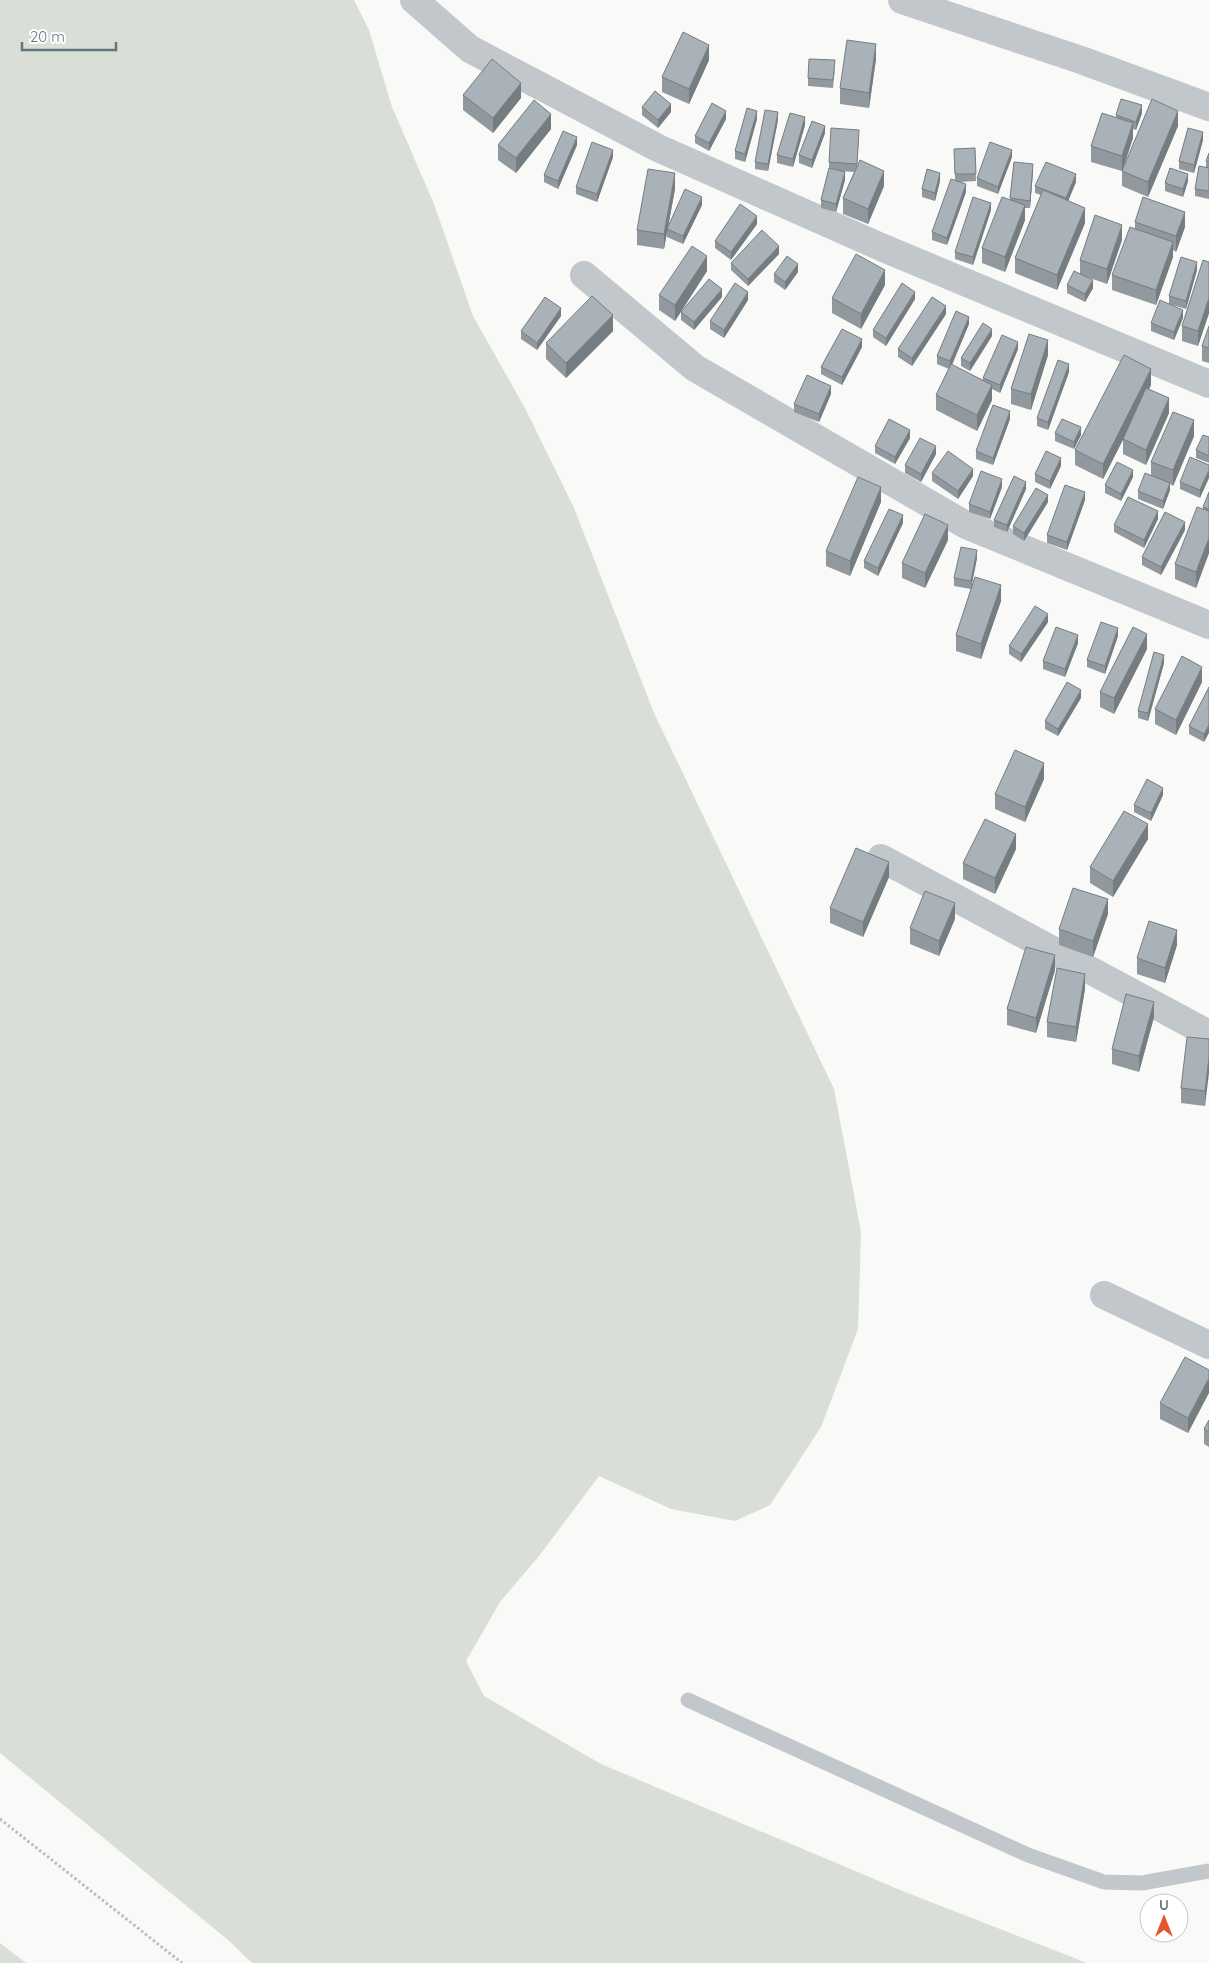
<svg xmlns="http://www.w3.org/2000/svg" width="1209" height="1963" font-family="Quicksand,sans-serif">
	<rect width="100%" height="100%" fill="#f9f9f7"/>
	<path fill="#d9ded6" d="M0 0H354L369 30 392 107 434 204 473 316 526 410 574 508 654 713 834 1089 861 1232 858 1329 821 1427 770 1505 735 1521 671 1509 599 1476 539 1556 500 1602 466 1661 484 1696 601 1764 905 1892 1087 1963H252L228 1940 0 1753Z
		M0 1943 26 1963H0Z"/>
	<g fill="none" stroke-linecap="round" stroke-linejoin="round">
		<path stroke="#babec1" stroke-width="3" stroke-dasharray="2.5 2.5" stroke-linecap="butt" d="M0 1819 182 1963"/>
		<path stroke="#c2c7cb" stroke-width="15" d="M688 1700 1028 1855 1104 1882 1142 1883 1209 1871"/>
		<path stroke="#c2c7cb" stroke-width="28" d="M414 0 470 49 658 148 881 247 1209 384
			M902 0 1081 60 1209 107
			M584 275 695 368 966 525 1209 625
			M881 858 1209 1034
			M1104 1295 1209 1345"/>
	</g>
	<path fill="#91999e" d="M876 59 869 108 840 104V88Z
		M709 60 689 104 662 92V77Z
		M835 68 833 88 808 86V78Z
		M463 95 521 98 493 133 463 110Z
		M642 107 671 112 658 128 642 115Z
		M1142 113 1136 130 1133 129V138L1124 166 1178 126 1148 197 1122 186V171L1091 162V146L1116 117V115Z
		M726 119 709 151 695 143V136Z
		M757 119 745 162 735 159V151Z
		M778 120 768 171 755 169V162Z
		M805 125 793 167 777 163V155Z
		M551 129 516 173 498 160V145Z
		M825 133 812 168 799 163V155Z
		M859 138 857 166 884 186 868 224 843 214V198L854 172 840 171 845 180 836 212 821 208V200L829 168V162Z
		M1203 140 1194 173 1179 169V161Z
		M577 145 558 189 544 182V175Z
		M975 148 976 181 959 182 966 192 947 245 932 240V232L955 180 954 149Z
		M1209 153V199L1195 196V189L1206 167V161Z
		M613 157 597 202 576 194V187Z
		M1012 157 998 194 977 186V178Z
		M1014 162 1033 171 1030 208H1025V220L1005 272 982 263V248L1010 200Z
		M940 181 935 201 922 197V189Z
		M1188 181 1183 197 1165 191V183Z
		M1076 182 1068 201 1085 223 1057 290 1015 273V258L1041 195 1035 193V186Z
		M675 189 668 227 702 205 683 244 667 237V232L664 249 637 245V230Z
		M991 210 973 265 955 259V252Z
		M1135 222 1185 227 1176 252 1173 250V257L1156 305 1112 290V275L1135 229Z
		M757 224 731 260 715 248V241Z
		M1122 240 1107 284 1087 277 1093 288 1085 302 1067 293V285L1080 274V260Z
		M779 254 748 286 731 270V263Z
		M1209 262V313L1198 346 1182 341V326Z
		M1197 270 1186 309 1169 304V296Z
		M707 271 675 321 659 310V295Z
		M798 272 785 290 774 282V274Z
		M885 285 861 329 832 313V298Z
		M722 297 694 330 681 320V312Z
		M915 299 886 346 873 337V330Z
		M748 300 724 338 710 329V321Z
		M946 314 912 366 898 357V349Z
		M561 316 537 350 521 339V331Z
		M1183 318 1174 340 1151 331V323Z
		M969 324 952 365 983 380V378L1018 349 1000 393 992 389V400L977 431 936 410V395L949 369 937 364V356Z
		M1209 326V363L1202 361V346Z
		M613 331 566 378 546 359V343Z
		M992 336 970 371 961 366V358Z
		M862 347 842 385 821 374V367Z
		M1048 355 1031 410 1011 404V389Z
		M1069 372 1048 430 1037 426V418Z
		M1151 385 1149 389 1169 413 1146 465 1123 454V439L1103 479 1075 465V450Z
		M831 394 819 422 794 412V404Z
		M1010 419 993 465 976 459V451Z
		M1055 433 1081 435 1074 449 1055 441Z
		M1194 436 1173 486 1170 484V490L1163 509 1138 499V491L1151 475V462Z
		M1209 437V463L1196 458V450Z
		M910 438 895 464 875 453V446Z
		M936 454 921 482 905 473V465Z
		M1209 465 1200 498 1180 489V482Z
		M1061 466 1050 489 1035 482V474Z
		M932 473 973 476 958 499 932 481Z
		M1133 477 1121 501 1105 493V485Z
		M1002 487 990 519 969 512V504Z
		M1026 489 1007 532 994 527V520Z
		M1209 492V553L1196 588 1175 579V564L1203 509V507Z
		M1085 500 1067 550 1047 543V535Z
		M881 502 850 576 826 566V551Z
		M1048 502 1024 541 1013 534V526Z
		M1158 519 1144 548 1114 532V525Z
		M903 523 878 576 864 568V561Z
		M1185 530 1161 575 1142 565V557Z
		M948 540 925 588 902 578V563Z
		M977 558 971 587 1001 601 981 659 956 651V635L971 589 954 586V578Z
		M1048 622 1021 662 1009 654V646Z
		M1118 636 1105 674 1087 667V660Z
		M1078 643 1065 677 1043 669V661Z
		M1147 649 1114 714 1100 707V692Z
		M1164 663 1148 721 1138 718V711Z
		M1202 682 1176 735 1155 724V709Z
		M1209 687 1204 742 1189 734V726Z
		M1081 698 1058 736 1045 729V721Z
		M1044 779 1025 822 995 809V794Z
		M1163 795 1151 821 1134 812V805Z
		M1148 839 1113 897 1090 883V867Z
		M1016 849 995 894 963 879V863Z
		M889 877 863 937 830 923V908Z
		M1108 914 1093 957 1059 945V929Z
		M955 919 939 956 910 944V928Z
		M1177 945 1165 983 1137 974V958Z
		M1055 970 1036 1033 1007 1025V1009Z
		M1085 989 1076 1042 1047 1037V1022Z
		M1154 1017 1139 1072 1112 1064V1049Z
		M1209 1039 1205 1106 1181 1103V1088Z
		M1209 1370 1188 1433 1160 1419V1403Z
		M1209 1420V1447L1204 1444V1429Z"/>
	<path fill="#767d81" d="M876 44V59L869 108V93Z
		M709 45V60L689 104V89Z
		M521 83V98L493 133V118Z
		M671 104V112L658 128V120Z
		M1142 105V113L1136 130V122Z
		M726 111V119L709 151V143Z
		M757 111V119L745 162V154Z
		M1178 111V126L1148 197V182Z
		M778 112V120L768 171V164Z
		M551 114V129L516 173V158Z
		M805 117V125L793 167V159Z
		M1133 123V138L1122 171V156Z
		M825 126V133L812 168V160Z
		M1203 132V140L1194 173V165Z
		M577 137V145L558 189V181Z
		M613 150V157L597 202V194Z
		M1012 150V157L998 194V187Z
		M1033 164V171L1030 208V201Z
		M884 171V186L868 224V209Z
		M845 172V180L836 212V204Z
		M675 173V189L664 249V234Z
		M940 173V181L935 201V193Z
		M1076 174V182L1066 206V198Z
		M1188 174V181L1183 197V189Z
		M966 184V192L947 245V238Z
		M702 197V205L683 244V236Z
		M991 203V210L973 265V257Z
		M1025 205V220L1005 272V257Z
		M1085 208V223L1057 290V275Z
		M1185 212V227L1176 252V236Z
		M757 216V224L731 260V252Z
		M1122 225V240L1107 284V269Z
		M1173 242V257L1156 305V290Z
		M779 246V254L748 286V279Z
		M707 256V271L675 321V305Z
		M1197 262V270L1186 309V301Z
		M798 264V272L785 290V282Z
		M885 270V285L861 329V314Z
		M1093 280V288L1085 302V294Z
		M722 289V297L694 330V322Z
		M748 292V300L724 338V330Z
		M915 292V299L886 346V338Z
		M1209 298V313L1198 346V331Z
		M946 306V314L912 366V358Z
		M561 308V316L537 350V343Z
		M1183 310V318L1174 340V332Z
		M613 315V331L566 378V363Z
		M969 317V324L950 369V361Z
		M992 329V336L970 371V363Z
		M862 339V347L842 385V377Z
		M1048 340V355L1031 410V394Z
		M1018 342V349L1000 393V385Z
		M1069 364V372L1048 430V422Z
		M1151 369V385L1103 479V464Z
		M992 385V400L977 431V415Z
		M831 386V394L819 422V414Z
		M1169 398V413L1146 465V450Z
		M1010 411V419L993 465V458Z
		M1194 420V436L1173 486V470Z
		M1081 427V435L1074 449V442Z
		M910 430V438L895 464V457Z
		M936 446V454L921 482V474Z
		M1061 458V466L1050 489V481Z
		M973 469V476L958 499V491Z
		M1133 470V477L1121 501V494Z
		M1209 470V478L1200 498V490Z
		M1002 479V487L990 519V512Z
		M1026 482V489L1007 532V525Z
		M1170 483V490L1163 509V501Z
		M881 487V502L850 576V561Z
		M1085 492V500L1067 550V542Z
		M1048 495V502L1024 541V533Z
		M1158 511V519L1144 548V540Z
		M903 515V523L878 576V568Z
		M1185 522V530L1161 575V567Z
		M948 525V540L925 588V573Z
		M1209 538V553L1196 588V572Z
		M977 550V558L971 589V581Z
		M1001 585V601L981 659V644Z
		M1048 614V622L1021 662V654Z
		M1118 628V636L1105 674V666Z
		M1147 634V649L1114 714V698Z
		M1078 635V643L1065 677V669Z
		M1164 655V663L1148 721V713Z
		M1202 667V682L1176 735V720Z
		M1081 690V698L1058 736V729Z
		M1209 725V733L1204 742V734Z
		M1044 763V779L1025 822V807Z
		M1163 788V795L1151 821V813Z
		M1148 824V839L1113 897V881Z
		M1016 834V849L995 894V878Z
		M889 862V877L863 937V922Z
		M1108 899V914L1093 957V941Z
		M955 903V919L939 956V941Z
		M1177 930V945L1165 983V968Z
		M1055 955V970L1036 1033V1018Z
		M1085 974V989L1076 1042V1027Z
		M1154 1002V1017L1139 1072V1056Z
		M1209 1057V1073L1205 1106V1091Z
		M1209 1378V1393L1188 1433V1418Z"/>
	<path fill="#a9b2b8" stroke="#767d81" d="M683 32 709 45 689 89 662 77Z
		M847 40 876 44 869 93 840 88Z
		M492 59 521 83 493 118 463 95Z
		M809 59 835 60 833 80 808 78Z
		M655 91 671 104 658 120 642 107Z
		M1121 99 1142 105 1136 122 1116 115Z
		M1152 99 1178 111 1148 182 1122 171Z
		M534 100 551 114 516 158 498 145Z
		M712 103 726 111 709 143 695 136Z
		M747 108 757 111 745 154 735 151Z
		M765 110 778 112 768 164 755 162Z
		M790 113 805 117 793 159 777 155Z
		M1102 113 1133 123 1122 156 1091 146Z
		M812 121 825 126 812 160 799 155Z
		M831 128 859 130 857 164 829 162Z
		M1188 128 1203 132 1194 165 1179 161Z
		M563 131 577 137 558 181 544 175Z
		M592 142 613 150 597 194 576 187Z
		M990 142 1012 150 998 187 977 178Z
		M975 148 976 174H955L954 149Z
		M1209 153V162L1206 161Z
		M860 160 884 171 868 209 843 198Z
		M1014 162 1033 164 1030 201 1010 198Z
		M1046 162 1076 174 1066 198 1035 186Z
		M1199 166 1209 168V191L1195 189Z
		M829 168 845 172 836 204 821 200Z
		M1170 168 1188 174 1183 189 1165 183Z
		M648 169 675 173 664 234 637 230Z
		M927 169 940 173 935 193 922 189Z
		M951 179 966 184 947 238 932 232Z
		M685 189 702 197 683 236 667 229Z
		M1043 190 1085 208 1057 275 1015 258Z
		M973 197 991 203 973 257 955 252Z
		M1002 197 1025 205 1005 257 982 248Z
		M1143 197 1185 212 1176 236 1135 222Z
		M740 204 757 216 731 252 715 241Z
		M1095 215 1122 225 1107 269 1080 260Z
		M1130 227 1173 242 1156 290 1112 275Z
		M762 230 779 246 748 279 731 263Z
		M692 246 707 256 675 305 659 295Z
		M856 254 885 270 861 314 832 298Z
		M787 256 798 264 785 282 774 274Z
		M1181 257 1197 262 1186 301 1169 296Z
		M1203 260 1209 262V298L1198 331 1182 326Z
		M1074 271 1093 280 1085 294 1067 285Z
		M709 279 722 289 694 322 681 312Z
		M735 283 748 292 724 330 710 321Z
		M902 283 915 292 886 338 873 330Z
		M592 296 613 315 566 363 546 343Z
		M545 297 561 308 537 343 521 331Z
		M932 297 946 306 912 358 898 349Z
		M1160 300 1183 310 1174 332 1151 323Z
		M956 311 969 317 950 361 937 356Z
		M983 323 992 329 970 363 961 358Z
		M1209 326V348L1202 346Z
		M842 329 862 339 842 377 821 367Z
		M1029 334 1048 340 1031 394 1011 389Z
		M1002 335 1018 342 1000 385 983 378Z
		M1124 355 1151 369 1103 464 1075 450Z
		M1058 360 1069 364 1048 422 1037 418Z
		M951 364 992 385 977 415 936 395Z
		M807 375 831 386 819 414 794 404Z
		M1146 388 1169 398 1146 450 1123 439Z
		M993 405 1010 411 993 458 976 451Z
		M1173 412 1194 420 1173 470 1151 462Z
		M889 419 910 430 895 457 875 446Z
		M1062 419 1081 427 1074 442 1055 433Z
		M1203 435 1209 437V456L1196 450Z
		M920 438 936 446 921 474 905 465Z
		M948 451 973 469 958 491 932 473Z
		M1046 451 1061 458 1050 481 1035 474Z
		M1190 457 1209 465V470L1200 490 1180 482Z
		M1117 462 1133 470 1121 494 1105 485Z
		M981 471 1002 479 990 512 969 504Z
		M1145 473 1170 483 1163 501 1138 491Z
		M1014 476 1026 482 1007 525 994 520Z
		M858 477 881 487 850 561 826 551Z
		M1065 485 1085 492 1067 542 1047 535Z
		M1036 488 1048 495 1024 533 1013 526Z
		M1209 492V509L1203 507Z
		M1128 497 1158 511 1144 540 1114 525Z
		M1197 507 1209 511V538L1196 572 1175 564Z
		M889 509 903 515 878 568 864 561Z
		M1165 512 1185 522 1161 567 1142 557Z
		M925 514 948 525 925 573 902 563Z
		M961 547 977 550 971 581 954 578Z
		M975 577 1001 585 981 644 956 635Z
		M1035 606 1048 614 1021 654 1009 646Z
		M1101 622 1118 628 1105 666 1087 660Z
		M1056 627 1078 635 1065 669 1043 661Z
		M1133 627 1147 634 1114 698 1100 692Z
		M1154 652 1164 655 1148 713 1138 711Z
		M1182 656 1202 667 1176 720 1155 709Z
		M1067 682 1081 690 1058 729 1045 721Z
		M1209 687V725L1204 734 1189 726Z
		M1015 750 1044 763 1025 807 995 794Z
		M1147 779 1163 788 1151 813 1134 805Z
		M1124 811 1148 824 1113 881 1090 867Z
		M985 819 1016 834 995 878 963 863Z
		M856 848 889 862 863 922 830 908Z
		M1073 888 1108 899 1093 941 1059 929Z
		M925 891 955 903 939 941 910 928Z
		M1149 921 1177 930 1165 968 1137 958Z
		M1026 947 1055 955 1036 1018 1007 1009Z
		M1057 968 1085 974 1076 1027 1047 1022Z
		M1126 994 1154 1002 1139 1056 1112 1049Z
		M1187 1037 1209 1039V1057L1205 1091 1181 1088Z
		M1185 1357 1209 1370V1378L1188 1418 1160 1403Z
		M1209 1420V1432L1204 1429Z"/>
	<g transform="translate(1164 1918)"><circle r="24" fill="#ffffff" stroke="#c1c8cd"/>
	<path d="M0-4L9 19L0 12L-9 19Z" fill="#e3552d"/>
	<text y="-8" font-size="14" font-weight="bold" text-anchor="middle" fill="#647582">U</text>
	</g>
	<path d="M22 42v8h94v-8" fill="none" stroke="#647582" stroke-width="2.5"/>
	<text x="30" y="42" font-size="15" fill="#647582" stroke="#ffffff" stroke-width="4" paint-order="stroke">20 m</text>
</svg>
